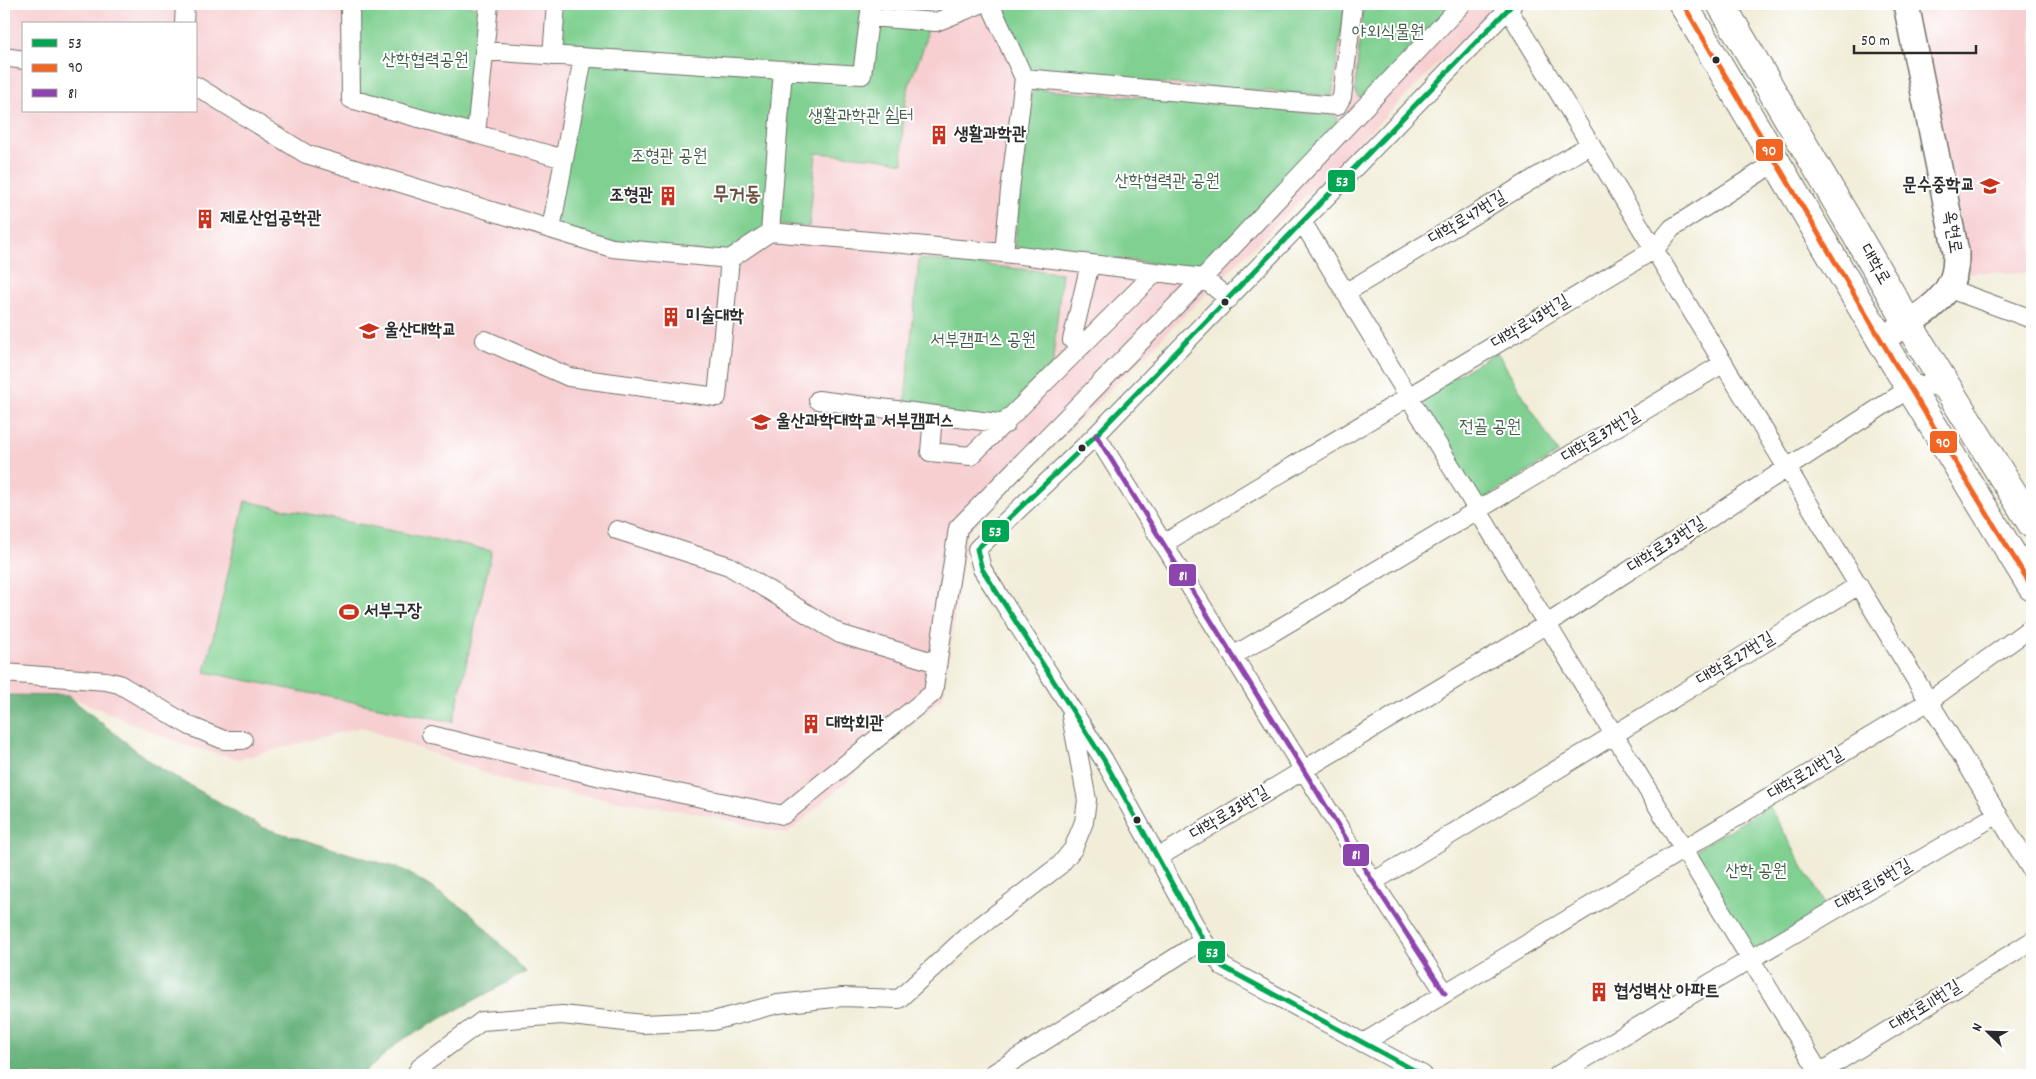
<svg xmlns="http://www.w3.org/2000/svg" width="2036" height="1079" font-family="Dekko,'Poor Story',sans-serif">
	<rect width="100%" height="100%" fill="#fff"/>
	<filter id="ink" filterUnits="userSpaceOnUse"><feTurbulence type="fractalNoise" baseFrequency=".02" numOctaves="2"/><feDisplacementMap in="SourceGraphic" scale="10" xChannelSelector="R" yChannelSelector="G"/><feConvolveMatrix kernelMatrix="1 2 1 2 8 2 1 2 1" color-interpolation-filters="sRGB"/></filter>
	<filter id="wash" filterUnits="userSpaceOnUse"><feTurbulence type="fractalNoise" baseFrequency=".0096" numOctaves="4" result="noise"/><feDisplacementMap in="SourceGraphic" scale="20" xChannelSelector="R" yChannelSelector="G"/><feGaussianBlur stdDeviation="1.12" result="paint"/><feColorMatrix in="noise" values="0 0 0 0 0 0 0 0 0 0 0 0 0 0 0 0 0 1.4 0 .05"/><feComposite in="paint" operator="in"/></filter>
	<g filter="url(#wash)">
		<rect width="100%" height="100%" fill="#f1edd8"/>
		<path fill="#f7cfd1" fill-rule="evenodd" d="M4 4H1498L967 532 943 696 787 834 702 814 518 785 361 727 239 759 184 745 68 696 4 695ZM24 24H196V111H24Z
			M1916 4H2032V273L1961 272Z"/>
		<path fill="#80d091" stroke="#567e5e" d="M350 4H459L488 9 476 134 351 99Z
			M556 4H871L862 75 552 56Z
			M996 4H1345L1332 96 1027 73Z
			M1363 4H1454L1366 97H1358L1355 90Z
			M873 25 926 31C926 50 914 67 909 86 902 111 902 137 903 163L878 158 816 153 809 227 778 224 788 75 866 78Z
			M586 62 777 73 766 230 730 254 611 242 555 224Z
			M1032 89 1263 107 1337 116V123L1203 269 1014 247Z
			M919 259 1062 273 1051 377 1006 424 904 411Z
			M1497 352 1558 453 1480 502 1418 398Z
			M245 501 492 551 453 722 205 672Z
			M1769 806 1827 908 1751 952 1694 851Z"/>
		<path fill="#68b27b" stroke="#4a6e53" d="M4 695 68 696 153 764 264 828 404 870 471 913 526 972 400 1041 362 1075H4Z"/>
	</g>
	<g filter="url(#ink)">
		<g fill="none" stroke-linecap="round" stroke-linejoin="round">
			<defs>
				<path id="street" d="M350 4 351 99 476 134 489 4
					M990 4 1024 78 1337 106 1342 97 1353 4
					M1508 9 2032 871
					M870 17 936 22 981 4
					M184 24 185 4
					M484 51 862 75 871 4
					M552 56 556 4
					M4 57 24 60
					M783 70 770 232 1004 253 1010 190 1024 78
					M196 86 306 154 612 248 730 259 770 232
					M476 134 564 159
					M1303 223 1821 1075
					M551 229 583 58
					M1004 253 1203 278 1229 299
					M1947 288 2032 319
					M1345 293 1591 144
					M485 340 569 377 717 397 730 259
					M1082 346 1072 340 1090 264
					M818 400 1006 424
					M933 415 930 452 971 456 1156 272
					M1096 435 1373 882 1445 993
					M617 530 729 566 840 634 937 663
					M1163 544 1655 249 1672 228 1776 162
					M1233 656 1724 363
					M4 673 106 681 119 684 190 726 224 740H243
					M431 735 601 777 783 815 933 693 958 528 1203 278 1462 4
					M1157 858 1547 624 1910 388C1924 382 1938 385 1951 394
					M1373 882 1859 585
					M1363 1043 1929 701 2032 627
					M415 1075 422 1065 482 1021 562 1015 643 1024 713 1021 778 1004 843 997 899 999 966 937 1060 865 1073 849 1084 822 1087 800 1071 716
					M991 1075 1203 940
					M1423 1075 1223 967 1203 940 1104 760 982 569 977 549 1096 435 1513 4
					M1558 1075 1712 982 1998 814
					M1816 1075 2032 941"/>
				<path id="secondary" d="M1880 340C1905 324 1941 308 1952 280 1956 271 1956 261 1956 252L1906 4"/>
				<path id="primary" d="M1683 4 1894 362 2032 587
					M1721 4 1921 345 2032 524"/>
			</defs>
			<use href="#street" stroke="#706f68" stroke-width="20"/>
			<use href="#secondary" stroke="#706f68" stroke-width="28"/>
			<use href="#primary" stroke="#706f68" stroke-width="30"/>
			<use href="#street" stroke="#fff" stroke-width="18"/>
			<use href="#secondary" stroke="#fff" stroke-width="25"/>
			<use href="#primary" stroke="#fff" stroke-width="28"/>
			<defs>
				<path id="bus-1" d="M1423 1075 1223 967 1203 940 1104 760 982 569 977 549 1096 435 1513 4"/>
				<path id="bus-2" d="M1683 4 1894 362 2032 587"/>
				<path id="bus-3" d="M1096 435 1373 882 1445 993"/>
			</defs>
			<use href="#bus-1" stroke="#fff" stroke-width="9"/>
			<use href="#bus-2" stroke="#fff" stroke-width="9"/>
			<use href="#bus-3" stroke="#fff" stroke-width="9"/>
			<use href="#bus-1" stroke="#00a651" stroke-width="5"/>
			<use href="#bus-2" stroke="#f26522" stroke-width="5"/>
			<use href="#bus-3" stroke="#8e44ad" stroke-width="5"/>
		</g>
	</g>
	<defs>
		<symbol id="building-bare" viewBox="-9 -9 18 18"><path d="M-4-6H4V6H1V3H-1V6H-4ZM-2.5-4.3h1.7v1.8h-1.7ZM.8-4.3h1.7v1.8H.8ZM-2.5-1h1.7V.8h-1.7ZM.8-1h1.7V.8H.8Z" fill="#c8321e" stroke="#fff" stroke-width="2.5" paint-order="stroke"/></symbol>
		<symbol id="school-bare" viewBox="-9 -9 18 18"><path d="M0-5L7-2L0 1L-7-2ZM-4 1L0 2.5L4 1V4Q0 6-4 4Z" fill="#c8321e" stroke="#fff" stroke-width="2.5" paint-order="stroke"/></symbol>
		<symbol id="university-bare" viewBox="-9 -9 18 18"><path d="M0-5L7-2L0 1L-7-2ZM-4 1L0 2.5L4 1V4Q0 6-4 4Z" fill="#c8321e" stroke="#fff" stroke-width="2.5" paint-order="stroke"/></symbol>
		<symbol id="stadium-bare" viewBox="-9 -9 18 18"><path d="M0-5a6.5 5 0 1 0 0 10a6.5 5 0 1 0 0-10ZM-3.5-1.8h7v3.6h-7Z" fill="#c8321e" stroke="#fff" stroke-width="2.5" paint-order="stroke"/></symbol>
	</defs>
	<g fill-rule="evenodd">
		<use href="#building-bare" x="925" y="121" width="28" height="28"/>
		<use href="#school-bare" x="1976" y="172" width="28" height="28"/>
		<use href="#building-bare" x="654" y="182" width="28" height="28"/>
		<use href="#building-bare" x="191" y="205" width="28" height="28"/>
		<use href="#building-bare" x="657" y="303" width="28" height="28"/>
		<use href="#university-bare" x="355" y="317" width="28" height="28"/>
		<use href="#university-bare" x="747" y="408" width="28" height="28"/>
		<use href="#stadium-bare" x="335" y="598" width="28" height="28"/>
		<use href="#building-bare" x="797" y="710" width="28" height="28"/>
		<use href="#building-bare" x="1585" y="978" width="28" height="28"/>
	</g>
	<g fill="#2b2b2b" stroke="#fff" stroke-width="2">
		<circle cx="1716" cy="60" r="4.5"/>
		<circle cx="1225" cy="302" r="4.5"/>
		<circle cx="1082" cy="448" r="4.5"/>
		<circle cx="1137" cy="820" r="4.5"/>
	</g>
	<g text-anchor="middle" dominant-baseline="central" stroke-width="4" stroke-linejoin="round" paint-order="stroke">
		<g font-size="18" fill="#445d4a" stroke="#fff">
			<text x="1388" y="33">야외식물원</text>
			<text x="425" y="61">산학협력공원</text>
			<text x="861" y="117">생활과학관 쉼터</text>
			<text x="669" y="157">조형관 공원</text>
			<text x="1167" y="182">산학협력관 공원</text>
			<text x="983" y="341">서부캠퍼스 공원</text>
			<text x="1490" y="428">전골 공원</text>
			<text x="1756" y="872">산학 공원</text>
		</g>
		<g font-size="18" font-weight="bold" fill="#2b2b2b" stroke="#fff" text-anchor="start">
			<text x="954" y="135">생활과학관</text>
			<text x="1975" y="186" text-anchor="end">문수중학교</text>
			<text x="653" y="196" text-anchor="end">조형관</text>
			<text x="220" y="219">제료산업공학관</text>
			<text x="686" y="317">미술대학</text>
			<text x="384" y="331">울산대학교</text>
			<text x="776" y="422">울산과학대학교 서부캠퍼스</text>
			<text x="364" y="612">서부구장</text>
			<text x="826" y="724">대학회관</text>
			<text x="1614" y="992">협성벽산 아파트</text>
		</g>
		<g font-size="18" fill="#2b2b2b" stroke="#fff">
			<text transform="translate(1468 219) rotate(-31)">대학로47번길</text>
			<text transform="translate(1951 232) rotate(81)">옥현로</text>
			<text transform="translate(1874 265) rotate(60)">대학로</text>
			<text transform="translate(1531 323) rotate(-31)">대학로43번길</text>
			<text transform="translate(1601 437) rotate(-31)">대학로37번길</text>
			<text transform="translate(1667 546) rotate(-33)">대학로33번길</text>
			<text transform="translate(1736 660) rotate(-31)">대학로27번길</text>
			<text transform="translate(1806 775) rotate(-31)">대학로21번길</text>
			<text transform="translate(1230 814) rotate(-31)">대학로33번길</text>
			<text transform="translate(1874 886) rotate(-30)">대학로15번길</text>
			<text transform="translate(1926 1007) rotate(-32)">대학로11번길</text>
		</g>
		<g font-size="20" font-weight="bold" fill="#6a5040" stroke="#fff">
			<text x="737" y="196">무거동</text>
		</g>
	</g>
	<g stroke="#fff" stroke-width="2">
		<rect x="1755" y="138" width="29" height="24" rx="5" fill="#f26522"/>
		<rect x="1327" y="169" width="29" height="24" rx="5" fill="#00a651"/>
		<rect x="1929" y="430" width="29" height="24" rx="5" fill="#f26522"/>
		<rect x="981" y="519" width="29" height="24" rx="5" fill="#00a651"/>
		<rect x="1168" y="563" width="29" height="24" rx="5" fill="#8e44ad"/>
		<rect x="1342" y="843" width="28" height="24" rx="5" fill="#8e44ad"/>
		<rect x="1197" y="940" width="29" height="24" rx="5" fill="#00a651"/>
	</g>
	<g font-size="14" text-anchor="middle" font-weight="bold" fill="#fff">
		<text x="1769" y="155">90</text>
		<text x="1342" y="186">53</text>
		<text x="1943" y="447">90</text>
		<text x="995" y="536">53</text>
		<text x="1183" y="580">81</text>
		<text x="1356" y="859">81</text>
		<text x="1212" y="957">53</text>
	</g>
	<rect width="2036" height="1079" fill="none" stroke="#fff" stroke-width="20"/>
	<rect x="22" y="22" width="175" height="90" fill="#ffffff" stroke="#aaaaaa"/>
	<rect x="32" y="39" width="25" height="8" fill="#00a651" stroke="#aaaaaa"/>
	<text x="68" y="48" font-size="15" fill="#2b2b2b">53</text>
	<rect x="32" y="64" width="25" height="8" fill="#f26522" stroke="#aaaaaa"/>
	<text x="68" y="72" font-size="15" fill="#2b2b2b">90</text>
	<rect x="32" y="89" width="25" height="8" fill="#8e44ad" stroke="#aaaaaa"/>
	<text x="68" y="98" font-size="15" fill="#2b2b2b">81</text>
	<g transform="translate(1988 1032) rotate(293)" stroke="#ffffff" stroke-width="4" paint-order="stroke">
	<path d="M0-4L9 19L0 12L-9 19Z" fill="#2b2b2b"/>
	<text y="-8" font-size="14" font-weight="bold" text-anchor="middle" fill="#2b2b2b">N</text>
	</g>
	<path d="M1854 45v8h122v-8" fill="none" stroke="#2b2b2b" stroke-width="2.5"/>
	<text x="1861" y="45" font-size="15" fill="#2b2b2b" stroke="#ffffff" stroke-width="4" paint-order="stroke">50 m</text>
</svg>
